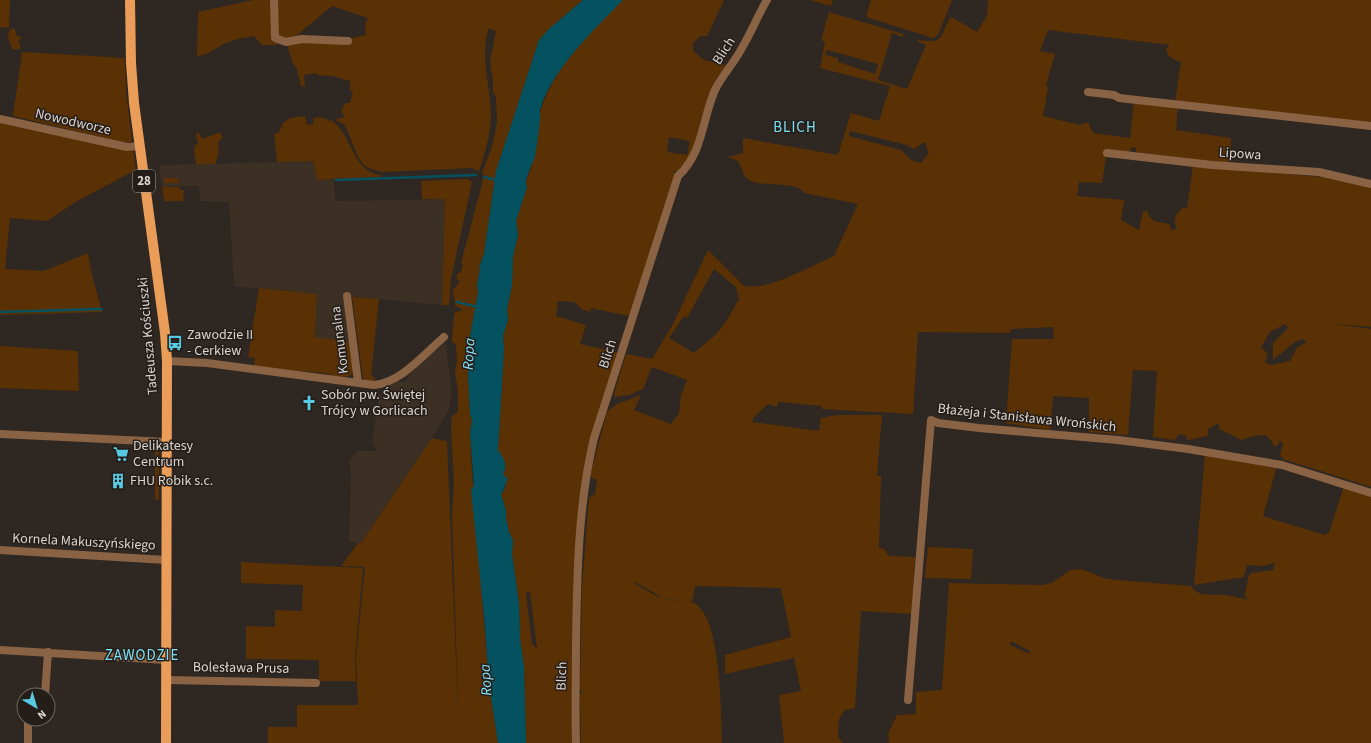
<svg xmlns="http://www.w3.org/2000/svg" width="1371" height="743" font-family="'Source Sans 3',sans-serif">
	<rect width="100%" height="100%" fill="#2f2721"/>
	<path fill="#3c2f24" d="M313 161 317 180H334L335 201 445 199 442 305 345 296 343 298 350 342 315 338 317 294 234 286 229 202 200 201 199 186 162 187 159 165Z
		M446 344 452 395 448 412 432 438 361 544 349 542 351 473 349 460 357 451H376L372 441 379 395 384 396 385 387 397 381 406 382 408 376 439 347Z"/>
	<path fill="#5a3105" fill-rule="evenodd" d="M0 0H10L9 28 0 27Z
		M253 0H273L277 45H262L254 36C244 38 235 39 226 43 217 47 207 56 197 56L198 12Z
		M276 0H583L550 28 539 40 496 171 484 254 481 261 477 285 478 293 467 352 470 414 472 421 470 432 472 473 489 684 498 743H268V727H297V705H358L356 656 365 567 341 566 358 543H361L432 438 447 441 459 734 452 514 454 484 451 427 452 416 458 412V391L455 372 457 361 456 345 452 341 454 313 463 310 455 305C456 300 452 295 453 290 455 287 458 285 460 281L457 280V274L461 272 463 266 461 263 482 184 484 174 482 172 492 147 497 122 496 97 493 92V81L490 62 496 31 489 28C479 55 491 88 491 117 490 136 485 153 479 171L472 168 382 172 368 168 364 165 358 157 345 125 337 121 336 119 345 117 341 111 345 103H350L353 91H350V81L332 76 317 75 316 73 304 75 305 87 301 86 296 66 293 64 288 48 289 44 292 42 349 43 352 42V38L366 35 365 24 368 18 332 6 296 36 289 39 277 35Z
		M623 0H724L707 36H700L693 43V51L704 60 726 65 715 82 700 123 699 134 686 166H681L678 171H673L677 175 633 317 591 308 590 312 582 309 574 302 558 301 556 316 586 325 580 344 620 353 584 476 573 743H526L524 666 520 639 519 604 512 554 513 540 509 532 506 518V510L501 495 506 487 503 474 506 468 498 450 504 348 503 336 508 320 507 309 512 285 513 257 518 235 516 221 527 187 525 183C532 168 536 152 538 136 538 130 539 113 541 109 555 66 591 31 623 0ZM669 137 690 141 687 155 667 152ZM530 592 537 648V649L532 644 526 593Z
		M810 0H833L831 6Z
		M871 0H952L938 35 933 38 866 17Z
		M988 0H1371V125L1175 102 1181 62C1173 60 1168 57 1166 49L1170 45 1048 30 1040 51 1055 54 1046 85 1048 88 1043 116 1080 125 1088 122 1093 133 1130 138 1134 101 1178 106 1176 130 1231 138 1230 164 1136 152V148L1132 147 1130 152 1107 151 1102 183 1079 182 1077 196 1124 200 1121 220 1139 230 1143 212 1147 210C1151 224 1157 221 1169 224L1172 231 1177 228 1174 222 1176 215 1183 207 1187 209 1193 165 1331 178 1371 186V327L1328 323 1371 329V487L1283 459 1280 454 1283 444 1280 440 1278 445 1274 447 1272 441 1265 435 1253 436 1242 440 1219 429V423L1208 429V436L1188 440 1185 435 1179 434 1175 440 1153 437 1157 371 1133 370 1128 435 1089 432V398L1053 396 1050 430 1006 423 1012 339H1054L1053 327 1011 329 1010 333 918 332 913 414 822 409V406L778 402 777 407 768 404 754 417 752 422 819 431 821 418 837 415H882L877 476H881L879 548H883L889 556 915 557 912 614 861 611 855 708 845 710 839 719 838 737 843 743H784L779 695 801 691 794 658 725 674V655L791 637 781 588 695 586 692 602 663 598 633 581C635 585 657 597 664 598 672 601 682 600 691 602 722 610 721 716 722 743H581L580 695 582 693 580 688 582 587 589 498 595 494 597 480 593 479 590 476 607 412 617 404 641 395 634 410 671 424 679 413 681 396 687 380 652 367 643 389 629 395 615 397 614 394 626 354 652 359 673 324 708 250 744 286C768 291 811 266 834 256L858 204 804 193C796 180 763 188 749 180 742 176 742 167 738 161L728 157 743 153V138L838 155 851 113 879 121 890 86 820 68 825 42 821 40 829 12 903 34V37L892 33 878 80 907 89 926 45 917 41 918 40C946 44 938 37 951 17L977 32 987 16ZM827 50 878 64 875 74 838 62V58L825 55ZM850 131 907 145 913 149 925 142 929 153 921 163 911 160 901 150 849 136ZM714 269 736 287 739 299C732 311 726 324 716 334 711 340 701 346 694 353L669 338 684 316 687 318ZM1285 324 1288 328 1273 343V360L1296 341 1304 339 1306 342 1297 348 1290 361 1271 365 1265 362 1268 354 1261 347 1270 332Z
		M11 29H15L16 35 22 38 18 40 20 45V49H12L8 36 9 31Z
		M22 52 125 58 126 93 132 141 126 143 13 116Z
		M305 116 307 125 314 124 313 119 318 117 327 119 328 121 331 120C353 135 351 171 381 175V177L317 180 313 161 277 162 274 134 279 132 283 123 290 118Z
		M0 120 133 150 136 170 77 201 47 221 10 218 5 269 44 271 88 253 92 275 102 312 0 315Z
		M198 132 203 139 220 132 223 137 218 143 219 152 215 164H196L194 151 195 145 198 144 196 135Z
		M164 178H177L179 181 178 183H164Z
		M467 179 472 182 451 279 449 305H442L445 199H422L421 181Z
		M162 187H180V190H184L183 201H164Z
		M259 288 317 294 315 337 350 342 354 373C346 380 334 376 324 373L254 367 255 358 248 357Z
		M352 297 379 299 371 376 375 377 374 381H368L363 378Z
		M0 346 78 351 79 391 0 388Z
		M159 443V499L156 501 155 499V445Z
		M1205 453 1277 466 1263 516 1324 535 1329 533 1344 486 1371 495V743H889L888 734 897 715 916 714V692L942 690 949 583 1042 585 1052 583 1070 570 1081 569 1107 579 1191 586C1198 598 1214 594 1226 595 1233 596 1240 598 1248 600L1245 596 1248 578 1251 573 1273 570 1275 563 1263 566 1247 565 1244 577 1194 585ZM1011 641 1030 651V654L1010 645Z
		M928 547 973 549 971 579 925 578Z
		M241 562 363 568 355 656 356 681H319V660L246 659V626L275 627V610L302 611 303 585 241 583Z"/>
	<path fill="#045260" d="M583 0H623C596 27 549 73 540 110 539 113 541 116 540 119 539 131 537 144 535 156 533 165 523 179 527 187L516 221 518 235 513 257 512 285 507 309 508 320 503 336 504 348 498 450C504 459 508 464 503 474L508 479 501 495 506 510V518L509 532 513 540 512 554 519 604 520 639 524 666 526 743H498L489 684 485 626 471 490 474 485 470 432 472 421 470 414 467 352 478 293 477 285 480 269 479 267 484 254 496 171 539 40 550 28Z"/>
	<g fill="none" stroke-linecap="round" stroke-linejoin="round">
		<path stroke="#045260" stroke-width="2.5" d="M484 177 497 180
			M336 180 476 175
			M457 302 478 307
			M0 312 102 309"/>
		<path stroke="#896344" stroke-width="8" d="M274 0 275 38 286 42 302 39 348 41
			M1088 92 1114 95 1119 98 1371 126
			M0 119 127 147 140 146
			M1107 153 1212 165 1319 172 1371 184
			M347 296 358 382
			M167 361 207 363 374 385C402 382 424 354 444 337
			M0 434 167 442
			M0 550 166 560
			M0 650 166 660
			M166 680 316 683
			M45 695 48 652
			M908 700 931 420 938 423 979 428 1118 440 1188 449 1282 465 1371 493
			M28 719V743
			M576 743C575 710 576 676 576 643 577 575 578 505 594 438L678 176C703 154 702 119 715 90 723 74 735 62 743 46 752 31 758 15 767 0"/>
		<path stroke="#ea9c59" stroke-width="10" d="M130 0 131 63 134 103 165 333 167 361 166 743"/>
	</g>
	<defs>
		<symbol id="bus-bare" viewBox="-9 -9 18 18"><path d="M-5-6H5V4H4V6H2V4H-2V6H-4V4H-5ZM-3.5-4V0h7V-4ZM-3.5 1.2v1.5H-2V1.2ZM2 1.2v1.5H3.5V1.2Z" fill="#57c9e2" stroke="#251d18" stroke-width="2.5" paint-order="stroke"/></symbol>
		<symbol id="church-bare" viewBox="-9 -9 18 18"><path d="M-1.2-6h2.4v3.5h3.3v2.4h-3.3V6h-2.4V-.1h-3.3v-2.4h3.3Z" fill="#57c9e2" stroke="#251d18" stroke-width="2.5" paint-order="stroke"/></symbol>
		<symbol id="supermarket-bare" viewBox="-9 -9 18 18"><path d="M-6-5.5h2.5l.6 2H6L4.5 2H-2.5L-4.4-4H-6ZM-1.5 3.2a1.3 1.3 0 1 0 .1 0ZM3 3.2a1.3 1.3 0 1 0 .1 0Z" fill="#57c9e2" stroke="#251d18" stroke-width="2.5" paint-order="stroke"/></symbol>
		<symbol id="building-bare" viewBox="-9 -9 18 18"><path d="M-4-6H4V6H1V3H-1V6H-4ZM-2.5-4.3h1.7v1.8h-1.7ZM.8-4.3h1.7v1.8H.8ZM-2.5-1h1.7V.8h-1.7ZM.8-1h1.7V.8H.8Z" fill="#57c9e2" stroke="#251d18" stroke-width="2.5" paint-order="stroke"/></symbol>
	</defs>
	<g fill-rule="evenodd">
		<use href="#bus-bare" x="164" y="332" width="22" height="22"/>
		<use href="#church-bare" x="298" y="392" width="22" height="22"/>
		<use href="#supermarket-bare" x="110" y="443" width="22" height="22"/>
		<use href="#building-bare" x="107" y="470" width="22" height="22"/>
	</g>
	<g text-anchor="middle" dominant-baseline="central" stroke-width="3" stroke-linejoin="round" paint-order="stroke">
		<rect fill="#251d18" stroke="#a49e9a" stroke-width="1" x="133" y="170" width="22" height="22" rx="3"/>
		<g font-size="13" font-weight="bold" fill="#dad5d1">
			<text x="144" y="181">28</text>
		</g>
		<g font-size="14" fill="#dad5d1" stroke="#251d18">
			<text transform="translate(724 51) rotate(-57)">Blich</text>
			<text transform="translate(73 122) rotate(13)">Nowodworze</text>
			<text transform="translate(1240 154) rotate(4)">Lipowa</text>
			<text transform="translate(148 336) rotate(-95)">Tadeusza Kościuszki</text>
			<text transform="translate(340 340) rotate(-97)">Komunalna</text>
			<text transform="translate(608 354) rotate(-72)">Blich</text>
			<text transform="translate(1027 418) rotate(6)">Błażeja i Stanisława Wrońskich</text>
			<text transform="translate(84 542) rotate(3)">Kornela Makuszyńskiego</text>
			<text transform="translate(241 668) rotate(1)">Bolesława Prusa</text>
			<text transform="translate(562 676) rotate(-88)">Blich</text>
		</g>
		<g font-size="14" fill="#dad5d1" stroke="#251d18" text-anchor="start">
			<text x="187" y="335">Zawodzie II<tspan x="187" dy="16">- Cerkiew</tspan></text>
			<text x="321" y="395">Sobór pw. Świętej<tspan x="321" dy="16">Trójcy w Gorlicach</tspan></text>
			<text x="133" y="446">Delikatesy<tspan x="133" dy="16">Centrum</tspan></text>
			<text x="130" y="481">FHU Robik s.c.</text>
		</g>
		<g font-size="15" letter-spacing="1" fill="#7ce1f9" stroke="#251d18">
			<text x="795" y="127">BLICH</text>
			<text x="142" y="655">ZAWODZIE</text>
		</g>
		<g font-size="15" font-style="italic" fill="#87e4fb" stroke="#251d18">
			<text transform="translate(469 354) rotate(-87)">Ropa</text>
			<text transform="translate(486 680) rotate(-94)">Ropa</text>
		</g>
	</g>
	<g transform="translate(36 707) rotate(142)"><circle r="19" fill="#251d18" stroke="#6d6762"/>
	<path d="M0-3L7 15L0 10L-7 15Z" fill="#57c9e2"/>
	<text y="-6" font-size="11" font-weight="bold" text-anchor="middle" fill="#dad5d1">N</text>
	</g>
</svg>
